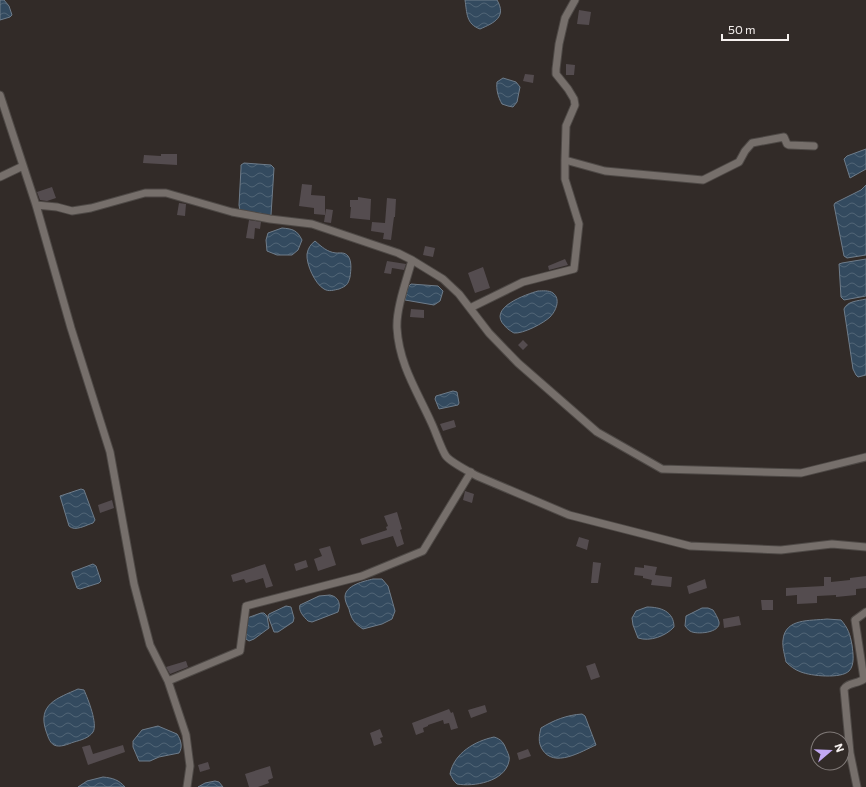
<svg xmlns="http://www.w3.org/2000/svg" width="866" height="787" font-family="Commissioner,sans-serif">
	<defs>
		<pattern id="water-waves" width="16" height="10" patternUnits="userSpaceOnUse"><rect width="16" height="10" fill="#334a5f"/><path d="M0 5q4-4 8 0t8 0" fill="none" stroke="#516576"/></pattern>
	</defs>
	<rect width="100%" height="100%" fill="#322b28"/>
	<path fill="url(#water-waves)" stroke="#6e7c8a" d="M0 0H4L9 6 12 15 10 17 0 20Z
		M465 0H497C507 17 494 23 480 29 466 24 467 13 465 0Z
		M503 78 516 82 520 87 517 102 513 107 508 106 502 104C498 97 496 89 497 82Z
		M866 149V169L850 178 844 159 847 156Z
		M244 163 271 165 274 168 271 215 268 216 240 211 239 205 241 168V165Z
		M866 185V255L847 258 844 256 834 205 835 203 861 190Z
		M282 228C293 229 297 230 302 240L298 250 292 255H277L267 251 266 240 268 233Z
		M315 241C322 247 327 252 336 253 340 253 345 252 348 256 352 261 351 270 350 277 348 285 346 286 339 289 334 290 329 292 324 289 315 284 306 264 307 254 308 248 311 244 315 241Z
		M866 259V296L844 300 841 297 839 264 842 263Z
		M411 284 438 286 443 291 440 301 434 305 405 300 408 287Z
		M538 291C542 291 549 290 553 293 561 299 556 311 550 317 544 323 523 334 514 333 512 332 506 328 505 326 486 308 527 294 538 291Z
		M866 299V375L858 377 856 375 853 369 844 309C847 301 858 301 866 299Z
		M453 391 457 392 459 403 458 405 439 409 435 399 436 396Z
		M81 489 84 490 95 520 93 523C86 525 75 532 69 526L60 496Z
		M93 564 96 566 101 581 99 583 80 589 77 588 72 574V572Z
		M373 579H382L388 586 395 611 392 619 382 624 363 629C355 624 351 619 349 609 347 605 345 601 345 597 345 585 365 581 373 579Z
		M330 595C339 597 341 604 338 612L312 622 308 621C304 617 298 611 300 605L319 596Z
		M286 606 291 607 294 618 293 622 278 632H274L268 616 269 614Z
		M647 607C660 607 674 611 674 627 666 636 650 642 638 638L633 625 632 618 636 611Z
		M702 608H708L713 610C715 613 718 618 719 622 721 633 696 635 690 631 688 630 686 627 685 626L686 616Z
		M261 613H264L267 616 269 628 254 639 249 641 246 639 247 618Z
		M827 619 841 620C848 628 850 634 852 645 853 653 855 665 849 671 841 679 811 676 801 672 795 670 790 666 786 662 785 656 782 647 783 640 785 618 810 621 827 619Z
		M78 689 84 690C88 699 98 724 93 732 89 738 81 740 74 742 68 744 60 748 54 745 49 742 48 736 46 731 37 704 58 698 78 689Z
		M582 714 585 716 596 745C582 751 554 769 542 749 538 742 539 736 541 728 554 720 567 715 582 714Z
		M158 726 177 734C181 740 183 747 179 753L159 757 150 761H139L133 747V741L142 730Z
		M494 737C501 739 504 743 506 749 508 753 510 757 509 761 505 782 473 787 457 784 453 781 452 777 450 774 454 753 475 741 494 737Z
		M103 777C113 778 119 780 125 787H78L87 781Z
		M215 781 219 782 223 787H198L205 783Z"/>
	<path fill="#544c4f" d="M579 10 591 12 589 25 577 24Z
		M566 64 575 65 574 75H566Z
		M525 74 534 75 533 83 523 81Z
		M161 154H177V165L143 163 144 155 161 156Z
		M302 184 312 185 311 195 325 196V215L314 214V208L299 206Z
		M52 187 56 198 47 201 40 200 37 192Z
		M358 197 371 199 370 220 350 218 351 207H350V200H358Z
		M387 198 396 199 395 217H394L391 240 383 239 384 233 371 231 372 222 385 223Z
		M179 203 186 204 185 216 177 215Z
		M326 209 333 210 331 223 324 222Z
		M249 220 261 222 260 229 255 228 254 239 246 238Z
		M425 246 435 248 433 257 423 255Z
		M565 259 568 265 549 270 548 266Z
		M387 261 406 264 404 270 392 268 391 274 384 273Z
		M483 267 490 288 475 293 468 273Z
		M411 309 424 310V318L410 317Z
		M523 340 528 345 523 350 518 345Z
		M454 420 456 427 443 431 440 424Z
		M465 491 474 494 472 503 463 500Z
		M112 500 114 508 100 513 98 505Z
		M397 512 402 529 400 530 404 544 397 547 393 536 362 545 360 539 387 530 386 527 388 526 384 516Z
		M579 537 589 540 587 550 576 546Z
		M330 546 336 565 318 571 314 559 322 556 319 549Z
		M306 560 308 567 296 571 294 564Z
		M593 562 601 563 598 583H591Z
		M265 564 273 586 266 588 263 578 246 583 244 579 233 582 231 575Z
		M644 565 657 567 655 575 672 577 671 587 651 585 652 580 643 578V576L634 575 635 567 644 568Z
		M866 576V588L856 589V595L836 597V595L817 596V603L797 604V595L786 596V588L824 586V577H831V582L850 580V578Z
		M705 579 707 588 689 594 687 586Z
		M761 600H773V610H762Z
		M739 616 741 625 724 628 723 619Z
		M186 661 188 667 170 674 166 667Z
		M595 663 600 677 591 680 586 666Z
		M485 705 487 712 471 718 468 710Z
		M449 709 451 713 453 712 458 728 451 730 449 723 444 724 443 720 428 725V726L423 728 424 732 416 735 412 723Z
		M380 729 383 737 380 738 382 743 374 746 370 733Z
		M90 745 93 754 123 745 125 752 88 765 82 747Z
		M528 749 531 756 519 760 517 753Z
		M208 762 210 769 200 772 198 765Z
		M270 766 273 778 268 780 269 783 258 787H249L245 774Z"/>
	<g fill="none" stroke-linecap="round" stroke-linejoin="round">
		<defs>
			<path id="minor" d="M0 95 36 205 71 328 110 452 134 584 150 645 168 681 186 735 190 766 187 787
				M565 160 605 171 703 180 739 162 745 151 752 143 784 137 787 144 789 145 814 146
				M0 177 23 166
				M36 205 57 207 72 211 91 208 145 193H166L232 212 270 219 312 224 398 253 412 260 443 279 459 294 489 333 518 363 597 432 662 469 801 473 866 457
				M412 260C407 279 396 308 397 328 399 364 417 391 431 422 435 430 442 451 446 456 450 462 470 472 477 476L569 515 690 546 781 550 832 544 866 547
				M470 308 523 282 574 269 579 224 565 179V160L566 126 575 105 574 99 568 89 556 74V69L559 44 565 18 575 0
				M168 681 240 651 246 606 362 576 423 551 471 472
				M857 787 850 753 844 689C848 682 858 684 864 679L855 620 866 612"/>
		</defs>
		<use href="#minor" stroke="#4e4946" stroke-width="9"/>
		<use href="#minor" stroke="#766f6b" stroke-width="7"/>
	</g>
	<g transform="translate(830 751) rotate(71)"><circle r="19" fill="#322b28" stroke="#807a78"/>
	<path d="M0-3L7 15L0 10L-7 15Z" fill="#c1a8f3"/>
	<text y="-6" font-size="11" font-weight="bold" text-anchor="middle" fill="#f6f1ef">N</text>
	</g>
	<path d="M722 34v6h66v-6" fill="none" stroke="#f6f1ef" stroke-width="2"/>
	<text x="728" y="34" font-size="12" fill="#f6f1ef" stroke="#322b28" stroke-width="3" paint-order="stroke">50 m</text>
</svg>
